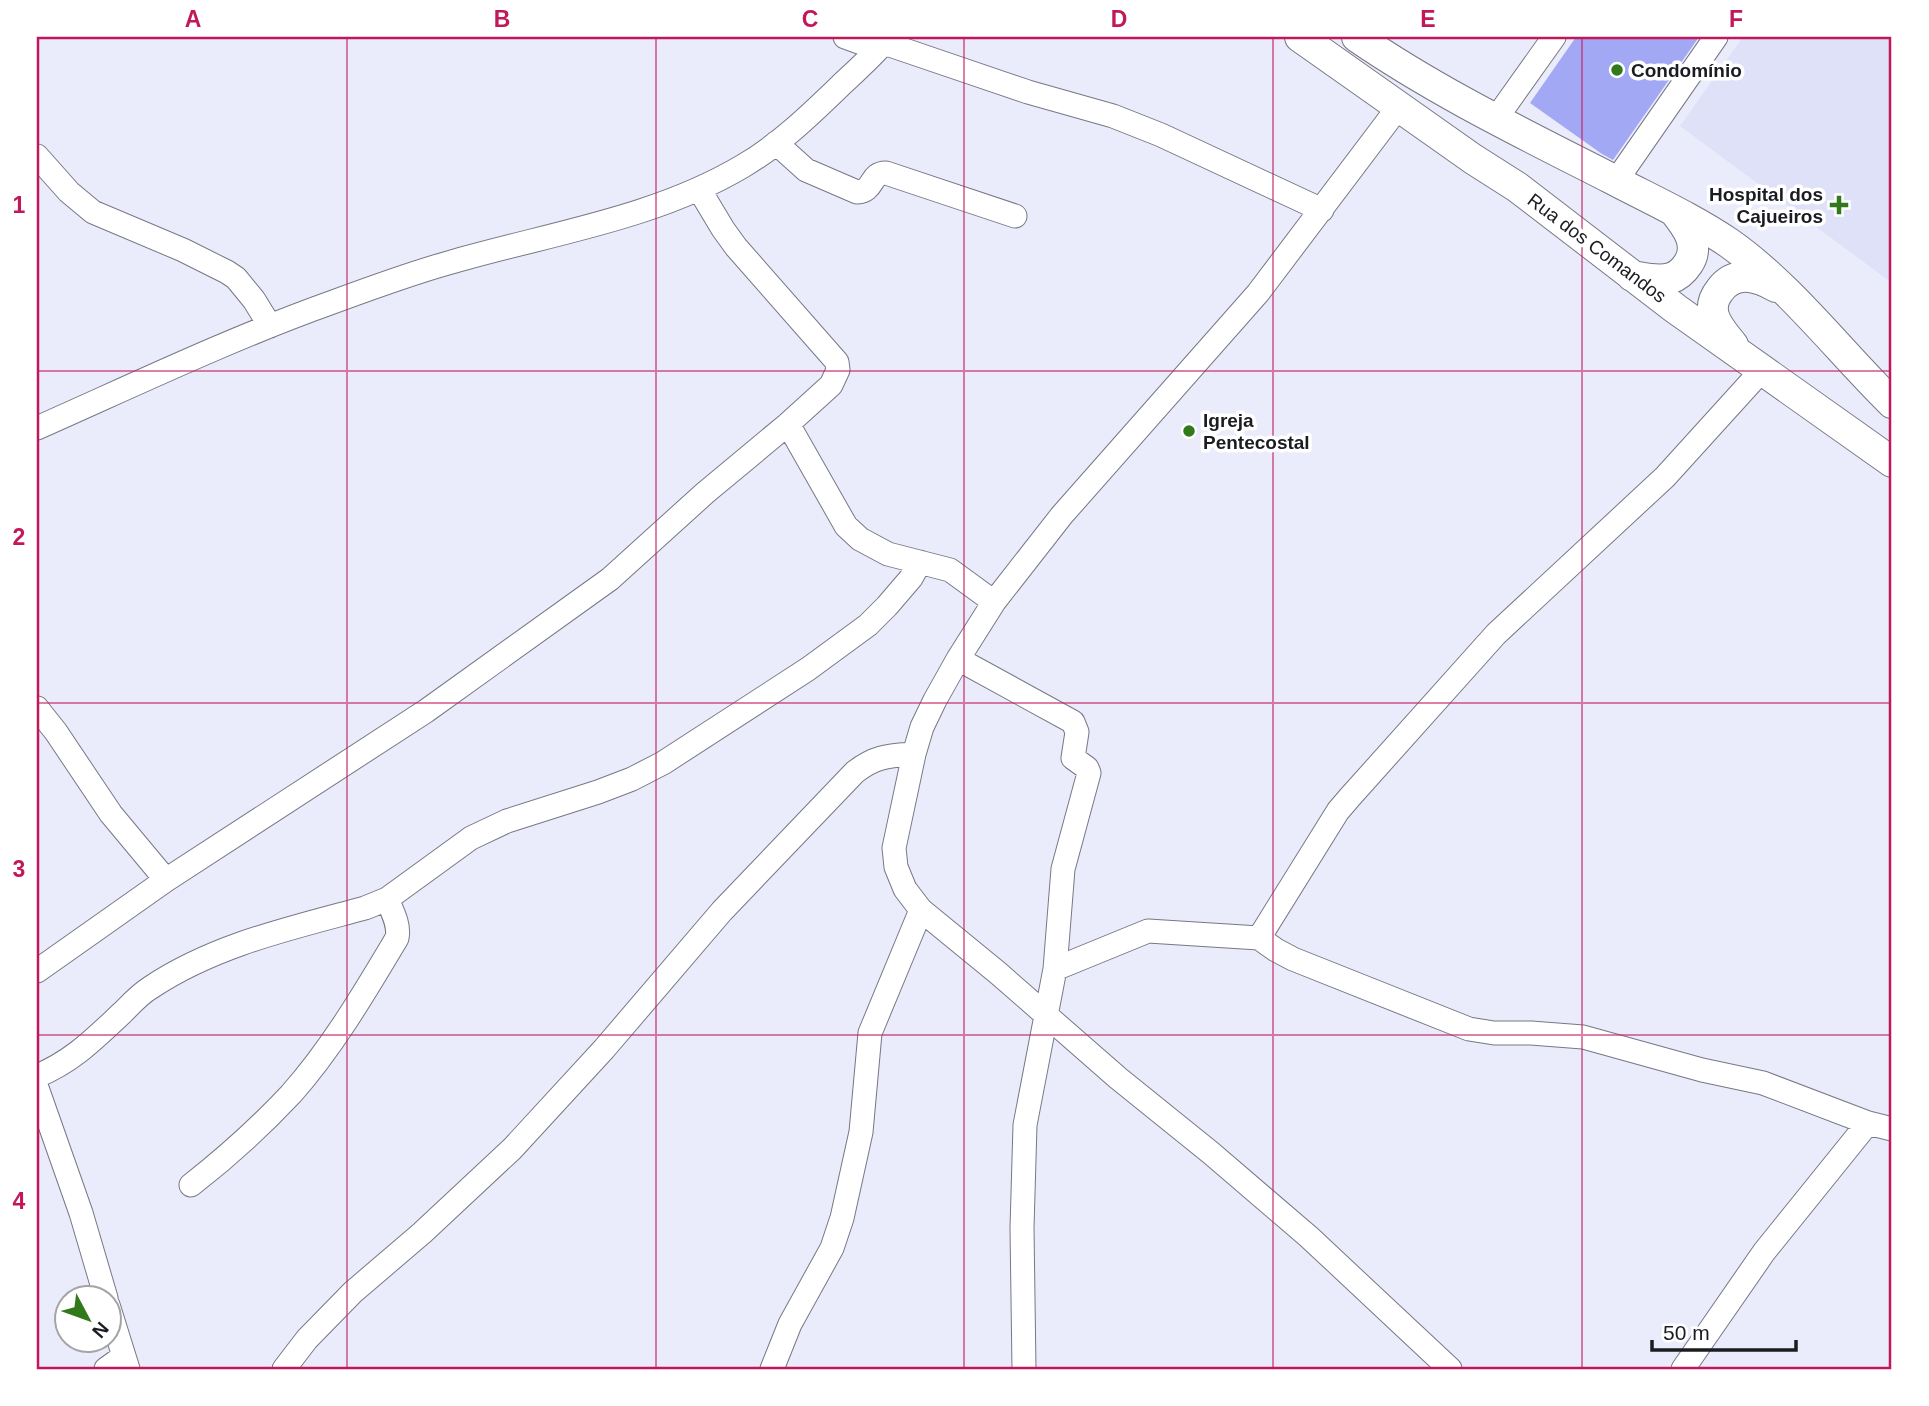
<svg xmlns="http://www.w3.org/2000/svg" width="1929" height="1406" font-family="Helvetica,sans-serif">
	<rect width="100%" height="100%" fill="#eaecfb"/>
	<path fill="#dee1f7" d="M1743 37H1892V283L1680 126Z"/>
	<path fill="#a3a8f4" d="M1576 37H1699L1613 160 1602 154 1530 103Z"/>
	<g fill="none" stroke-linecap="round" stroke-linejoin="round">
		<defs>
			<path id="minor" d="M845 37 878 49
				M884 43 1028 92 1113 116 1161 135 1322 210
				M1400 105 1258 293 1062 515 994 602 958 659 935 700 922 727 914 754 894 848 896 867 905 889 921 910 998 973 1118 1078 1211 1153 1309 1237 1450 1369
				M1495 120 1554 37
				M776 143 806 170 857 192C875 191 869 173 886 173L1015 216
				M37 156 69 192 93 212 183 250 227 272 236 278 254 300 270 326
				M1616 181 1716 37
				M788 424 846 526 860 539 888 554 950 570 994 602
				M37 428C134 385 232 338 333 302 371 288 409 274 448 263 547 234 654 219 743 166 779 145 811 114 841 85 857 70 875 54 889 37
				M958 659 1073 722 1077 732 1073 758 1087 768 1089 773 1063 869 1055 969 1025 1125 1022 1228 1024 1369
				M37 708 56 732 111 814 166 880
				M1259 938 1338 811 1350 797 1496 634 1665 477 1763 369
				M1055 969 1148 931 1259 938 1276 950 1293 959 1469 1029 1494 1033H1531L1583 1037 1702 1070 1763 1083 1868 1123 1892 1129
				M37 971 166 880 426 711 610 579 705 493 788 424 831 385 838 370 837 362 736 247 723 229 699 189
				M37 1076C73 1061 94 1039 122 1013 131 1004 140 994 150 988 214 945 291 928 365 908L387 899 471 838 507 821 598 792 632 779 663 763 808 669 868 625 887 606 911 578 920 562
				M37 1088 81 1213 106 1298
				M191 1185C227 1157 260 1127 291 1094 332 1048 366 990 397 938 400 925 392 911 387 899
				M108 1305 128 1369
				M106 1369 124 1356
				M284 1369 307 1339 353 1292 422 1233 512 1149 604 1049 722 911 855 772C876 756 888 756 914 754
				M772 1369 790 1324 832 1248 842 1218 861 1132 870 1033 921 910
				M1683 1369 1764 1252 1868 1123"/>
			<path id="major" d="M1300 37 1473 159 1517 187 1676 309 1892 462
				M1357 37C1437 92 1526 135 1612 179 1652 200 1692 218 1729 243 1789 285 1839 351 1892 403
				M1632 276C1644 278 1659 282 1671 278 1678 276 1684 270 1688 264 1701 245 1686 226 1674 211
				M1733 345C1725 335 1714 323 1713 311 1712 303 1716 295 1720 290 1735 270 1757 276 1776 287"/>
		</defs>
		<use href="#minor" stroke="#767885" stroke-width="25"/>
		<use href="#major" stroke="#767885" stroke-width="32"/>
		<use href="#minor" stroke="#fff" stroke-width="23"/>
		<use href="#major" stroke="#fff" stroke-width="30"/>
	</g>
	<path fill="none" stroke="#c2185b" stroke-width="2" stroke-opacity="0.55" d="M347 37V1369M656 37V1369M964 37V1369M1273 37V1369M1582 37V1369M37 371H1892M37 703H1892M37 1035H1892"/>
	<g fill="#32791c" stroke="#fff" stroke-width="2.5">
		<circle cx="1617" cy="70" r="7"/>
		<path d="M1835.5 194.5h7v7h7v7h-7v7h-7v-7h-7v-7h7z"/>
		<circle cx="1189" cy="431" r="7"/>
	</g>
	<g text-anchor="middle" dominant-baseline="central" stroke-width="7" stroke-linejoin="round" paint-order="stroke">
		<g font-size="19" font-weight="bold" fill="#1b1c21" stroke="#fff" text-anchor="start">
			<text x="1631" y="70">Condomínio</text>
			<text x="1823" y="194" text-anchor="end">Hospital dos<tspan x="1823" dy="22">Cajueiros</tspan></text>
			<text x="1203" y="420">Igreja<tspan x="1203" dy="22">Pentecostal</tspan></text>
		</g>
		<g font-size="19" fill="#1b1c21" stroke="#fff">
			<text transform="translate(1597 248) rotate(37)">Rua dos Comandos</text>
		</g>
	</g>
	<rect width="1929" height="1406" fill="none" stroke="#ffffff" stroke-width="77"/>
	<g transform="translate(88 1319) rotate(131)"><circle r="33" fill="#ffffff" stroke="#a4a4a6" stroke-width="2"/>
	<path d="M0-5L12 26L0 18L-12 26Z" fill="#32791c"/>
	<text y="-10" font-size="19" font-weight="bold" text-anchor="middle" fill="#1b1c21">N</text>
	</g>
	<path d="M1652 1340v10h144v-10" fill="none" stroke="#1b1c21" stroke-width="3.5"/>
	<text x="1663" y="1340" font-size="21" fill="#1b1c21" stroke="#ffffff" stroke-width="5" paint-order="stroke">50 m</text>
	<rect x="38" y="38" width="1852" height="1330" fill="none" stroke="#c2185b" stroke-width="2.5"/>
	<g font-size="23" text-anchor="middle" font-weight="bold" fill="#c2185b">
		<text x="193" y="27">A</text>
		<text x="502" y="27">B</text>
		<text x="810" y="27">C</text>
		<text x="1119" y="27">D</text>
		<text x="1428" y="27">E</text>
		<text x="1736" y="27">F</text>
		<text x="19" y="213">1</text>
		<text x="19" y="545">2</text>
		<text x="19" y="877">3</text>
		<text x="19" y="1209">4</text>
	</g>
</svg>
